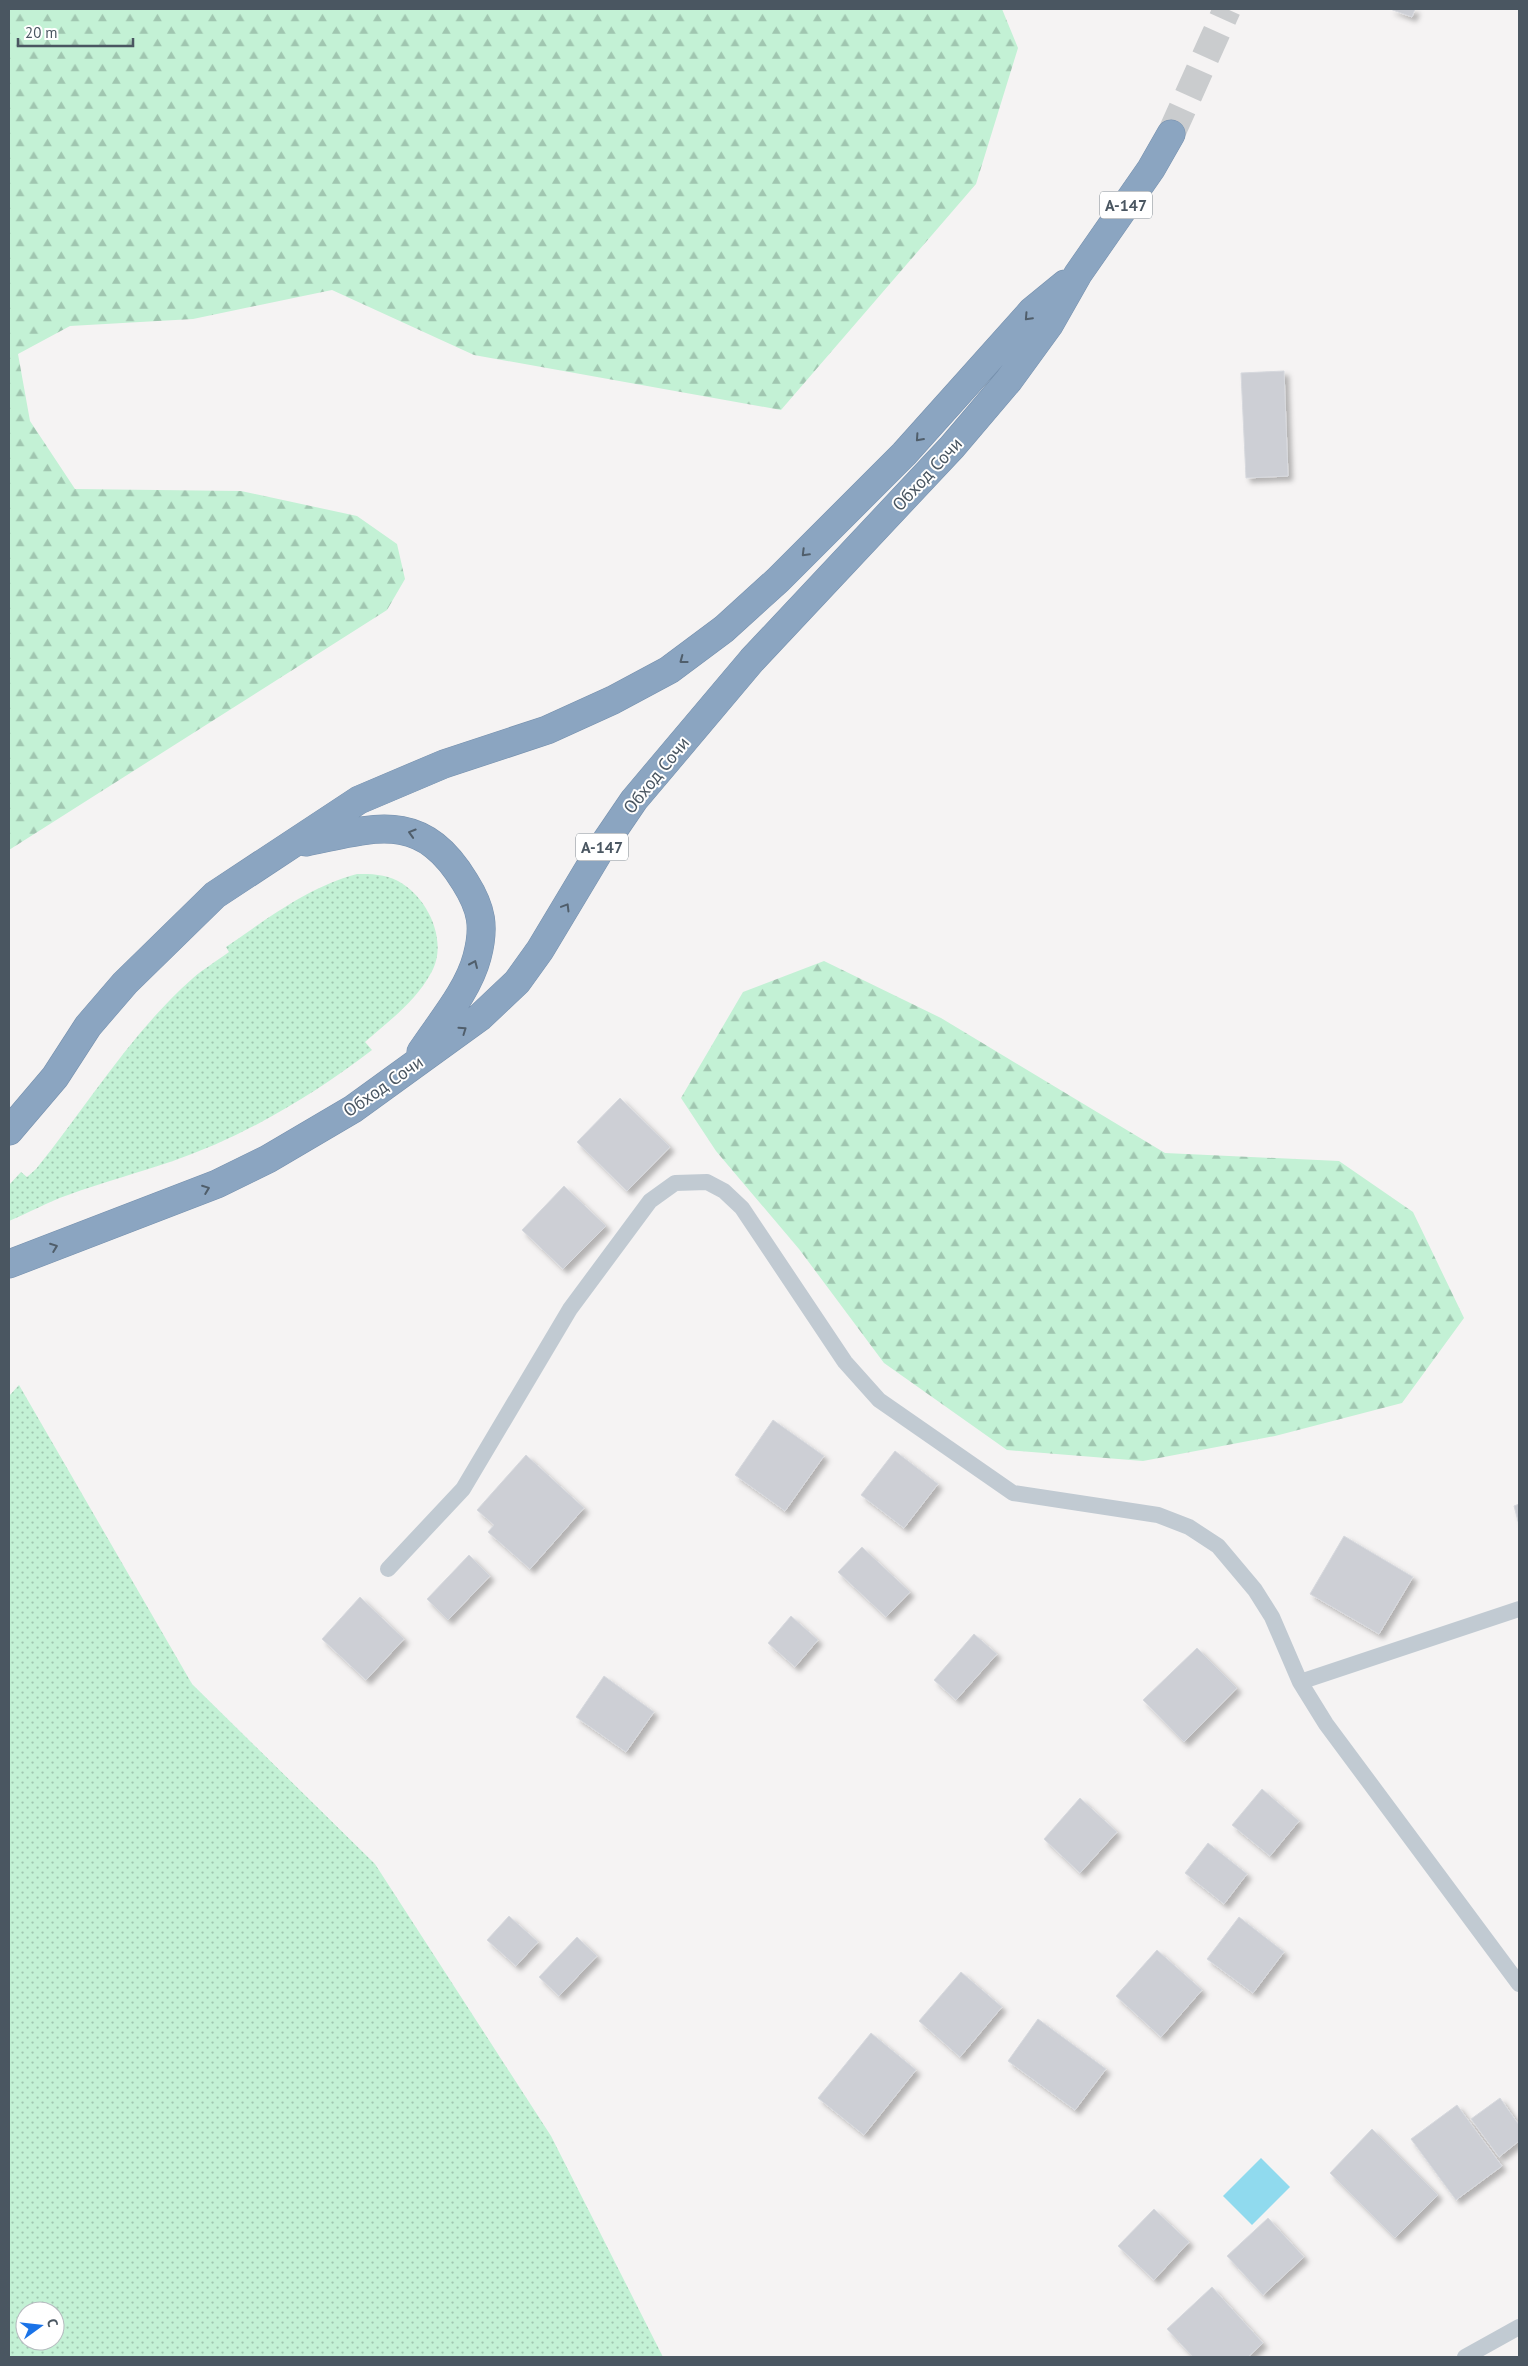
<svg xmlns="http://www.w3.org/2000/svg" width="1528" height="2366" font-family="'PT Sans',sans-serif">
	<defs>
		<pattern id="grass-dots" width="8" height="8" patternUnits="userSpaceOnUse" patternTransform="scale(1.25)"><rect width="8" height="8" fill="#c3f1d5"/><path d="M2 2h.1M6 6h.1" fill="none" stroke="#a0c6b0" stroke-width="1.8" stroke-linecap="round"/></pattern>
		<pattern id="forest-firs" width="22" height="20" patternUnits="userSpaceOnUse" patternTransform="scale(1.25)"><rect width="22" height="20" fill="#c3f1d5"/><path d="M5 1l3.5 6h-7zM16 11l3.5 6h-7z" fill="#a0c6b0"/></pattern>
		<filter id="shadow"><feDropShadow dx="4.5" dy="4.5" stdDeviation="2.5" flood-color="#0004"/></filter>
	</defs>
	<rect width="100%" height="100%" fill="#f5f3f3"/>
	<path fill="url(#grass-dots)" fill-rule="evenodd" d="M357 874C371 874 385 874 398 881 428 897 449 942 431 973 416 1001 389 1021 365 1042L372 1050C312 1096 245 1136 173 1161 138 1173 103 1182 68 1195 47 1202 29 1213 9 1221V1185L21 1172 27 1177 36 1169C88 1105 130 1034 192 979 203 969 217 961 229 952L226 947C267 919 308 887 357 874Z
		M19 1385 192 1684 375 1864 551 2136 663 2357H9V1396ZM25 2311H55V2341H25Z"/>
	<path fill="url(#forest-firs)" d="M9 9H1002L1018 48 976 184 781 410 474 355 332 290 193 319 70 326 18 354 30 421 75 489 241 491 357 516 397 544 405 579 387 610 9 850Z
		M824 961 941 1018 1165 1153 1339 1161 1413 1212 1464 1318 1402 1403 1275 1436 1143 1461 1007 1450 884 1363 799 1249 716 1151 681 1098 743 992Z"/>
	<path fill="#90daee" d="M1261 2158 1290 2187 1252 2225 1223 2196Z"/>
	<path fill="#cdcfd5" stroke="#d7d9de" filter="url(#shadow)" d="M1390 9H1415L1412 17Z
		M1284 371 1288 476 1246 478 1241 373Z
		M620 1098 670 1147 627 1191 577 1142Z
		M564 1186 606 1226 563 1269 522 1230Z
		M773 1420 824 1456 785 1511 735 1475Z
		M895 1451 938 1484 904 1528 861 1495Z
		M526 1455 584 1508 530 1569 488 1532 494 1525 477 1510Z
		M1519 1504V1525L1514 1506Z
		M1344 1536 1413 1577 1379 1634 1310 1594Z
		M862 1547 910 1592 886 1617 838 1572Z
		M469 1555 490 1576 448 1620 427 1599Z
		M360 1597 404 1639 366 1680 322 1639Z
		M791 1616 818 1640 795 1667 768 1643Z
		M974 1634 997 1654 956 1700 934 1680Z
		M1197 1648 1237 1688 1184 1742 1143 1700Z
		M604 1676 654 1712 626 1752 576 1717Z
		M1262 1789 1299 1821 1270 1856 1232 1825Z
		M1080 1798 1117 1832 1080 1873 1044 1839Z
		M1208 1843 1247 1874 1224 1904 1185 1873Z
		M509 1916 538 1942 516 1966 487 1940Z
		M1239 1917 1284 1952 1253 1993 1207 1959Z
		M577 1937 597 1956 559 1996 539 1977Z
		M1157 1950 1202 1990 1161 2037 1116 1996Z
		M961 1972 1002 2007 960 2057 919 2021Z
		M1038 2019 1106 2069 1075 2110 1008 2061Z
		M871 2033 916 2070 864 2135 818 2098Z
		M1500 2098 1519 2125V2141L1499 2157 1471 2119Z
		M1457 2105 1502 2166 1456 2200 1411 2139Z
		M1372 2129 1438 2195 1395 2238 1330 2173Z
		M1154 2209 1189 2242 1154 2280 1118 2246Z
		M1268 2218 1304 2257 1263 2295 1227 2256Z
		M1212 2287 1263 2343 1248 2357H1193L1167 2329Z"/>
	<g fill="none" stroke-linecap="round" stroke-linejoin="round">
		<path stroke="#caccce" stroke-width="28" stroke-dasharray="28 14" stroke-linecap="butt" d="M1171 134 1227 9"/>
		<defs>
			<path id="highway" d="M306 842C377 827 422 811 465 882 482 909 485 927 477 957 468 991 440 1023 421 1052
				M9 1131 55 1077 88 1026 125 983 215 895 359 800 444 764 547 730 613 700 669 670 724 629 778 580 904 454 1032 311 1065 284
				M9 1264 217 1184 268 1159 353 1109 480 1017 517 982 540 950 600 850 634 800 752 660 952 447 1009 380 1049 325 1078 274 1151 169 1171 134"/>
		</defs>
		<use href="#highway" stroke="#7690ad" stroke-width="29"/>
		<path stroke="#c1cad2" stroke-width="16" d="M388 1569 463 1489 570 1309 650 1201 675 1183 707 1182 724 1191 742 1208 845 1362 879 1400 1013 1493 1158 1515 1189 1527 1218 1546 1255 1590 1272 1617 1300 1682 1326 1724 1519 1984
			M1300 1682 1519 1609
			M1465 2357 1519 2327"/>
		<use href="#highway" stroke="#8ba5c1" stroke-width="28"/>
	</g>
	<defs><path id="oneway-chevron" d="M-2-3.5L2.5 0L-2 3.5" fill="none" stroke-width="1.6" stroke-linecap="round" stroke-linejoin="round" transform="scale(1.25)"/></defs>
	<g stroke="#505e6b">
		<use href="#oneway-chevron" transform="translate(1028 317) rotate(133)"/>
		<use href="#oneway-chevron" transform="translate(919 438) rotate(132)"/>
		<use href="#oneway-chevron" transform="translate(805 553) rotate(135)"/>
		<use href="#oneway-chevron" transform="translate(683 660) rotate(143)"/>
		<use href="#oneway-chevron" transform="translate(412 833) rotate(-163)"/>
		<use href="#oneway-chevron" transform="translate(566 907) rotate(-59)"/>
		<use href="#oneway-chevron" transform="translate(474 964) rotate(-66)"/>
		<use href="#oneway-chevron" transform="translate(463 1030) rotate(-35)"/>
		<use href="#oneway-chevron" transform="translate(206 1189) rotate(-21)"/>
		<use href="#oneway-chevron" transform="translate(54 1247) rotate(-21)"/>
	</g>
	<g text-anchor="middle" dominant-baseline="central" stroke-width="4" stroke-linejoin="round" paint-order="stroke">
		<g fill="#fff" stroke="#808990" stroke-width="1">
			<rect x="1100" y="191.5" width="52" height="27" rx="4"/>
			<rect x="576" y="833.5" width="52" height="27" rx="4"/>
		</g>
		<g font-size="16" font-weight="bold" fill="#4a5661">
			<text x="1126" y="205">А-147</text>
			<text x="602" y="847">А-147</text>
		</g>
		<g font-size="18" fill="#4a5661" stroke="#fff">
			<text transform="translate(927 474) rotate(-47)">Обход Сочи</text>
			<text transform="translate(656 775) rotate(-51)">Обход Сочи</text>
			<text transform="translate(383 1086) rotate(-35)">Обход Сочи</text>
		</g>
	</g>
	<rect width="1528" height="2366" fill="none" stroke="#4a5661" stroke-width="20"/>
	<g transform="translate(40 2326) rotate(75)"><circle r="24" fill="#ffffff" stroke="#b7bbc0"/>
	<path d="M0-4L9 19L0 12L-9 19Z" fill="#1a73e8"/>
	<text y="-8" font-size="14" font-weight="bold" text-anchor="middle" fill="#4a5661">С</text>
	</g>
	<path d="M18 38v8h115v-8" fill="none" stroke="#4a5661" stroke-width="2.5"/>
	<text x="25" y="38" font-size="15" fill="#4a5661" stroke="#ffffff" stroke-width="4" paint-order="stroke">20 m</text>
</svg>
